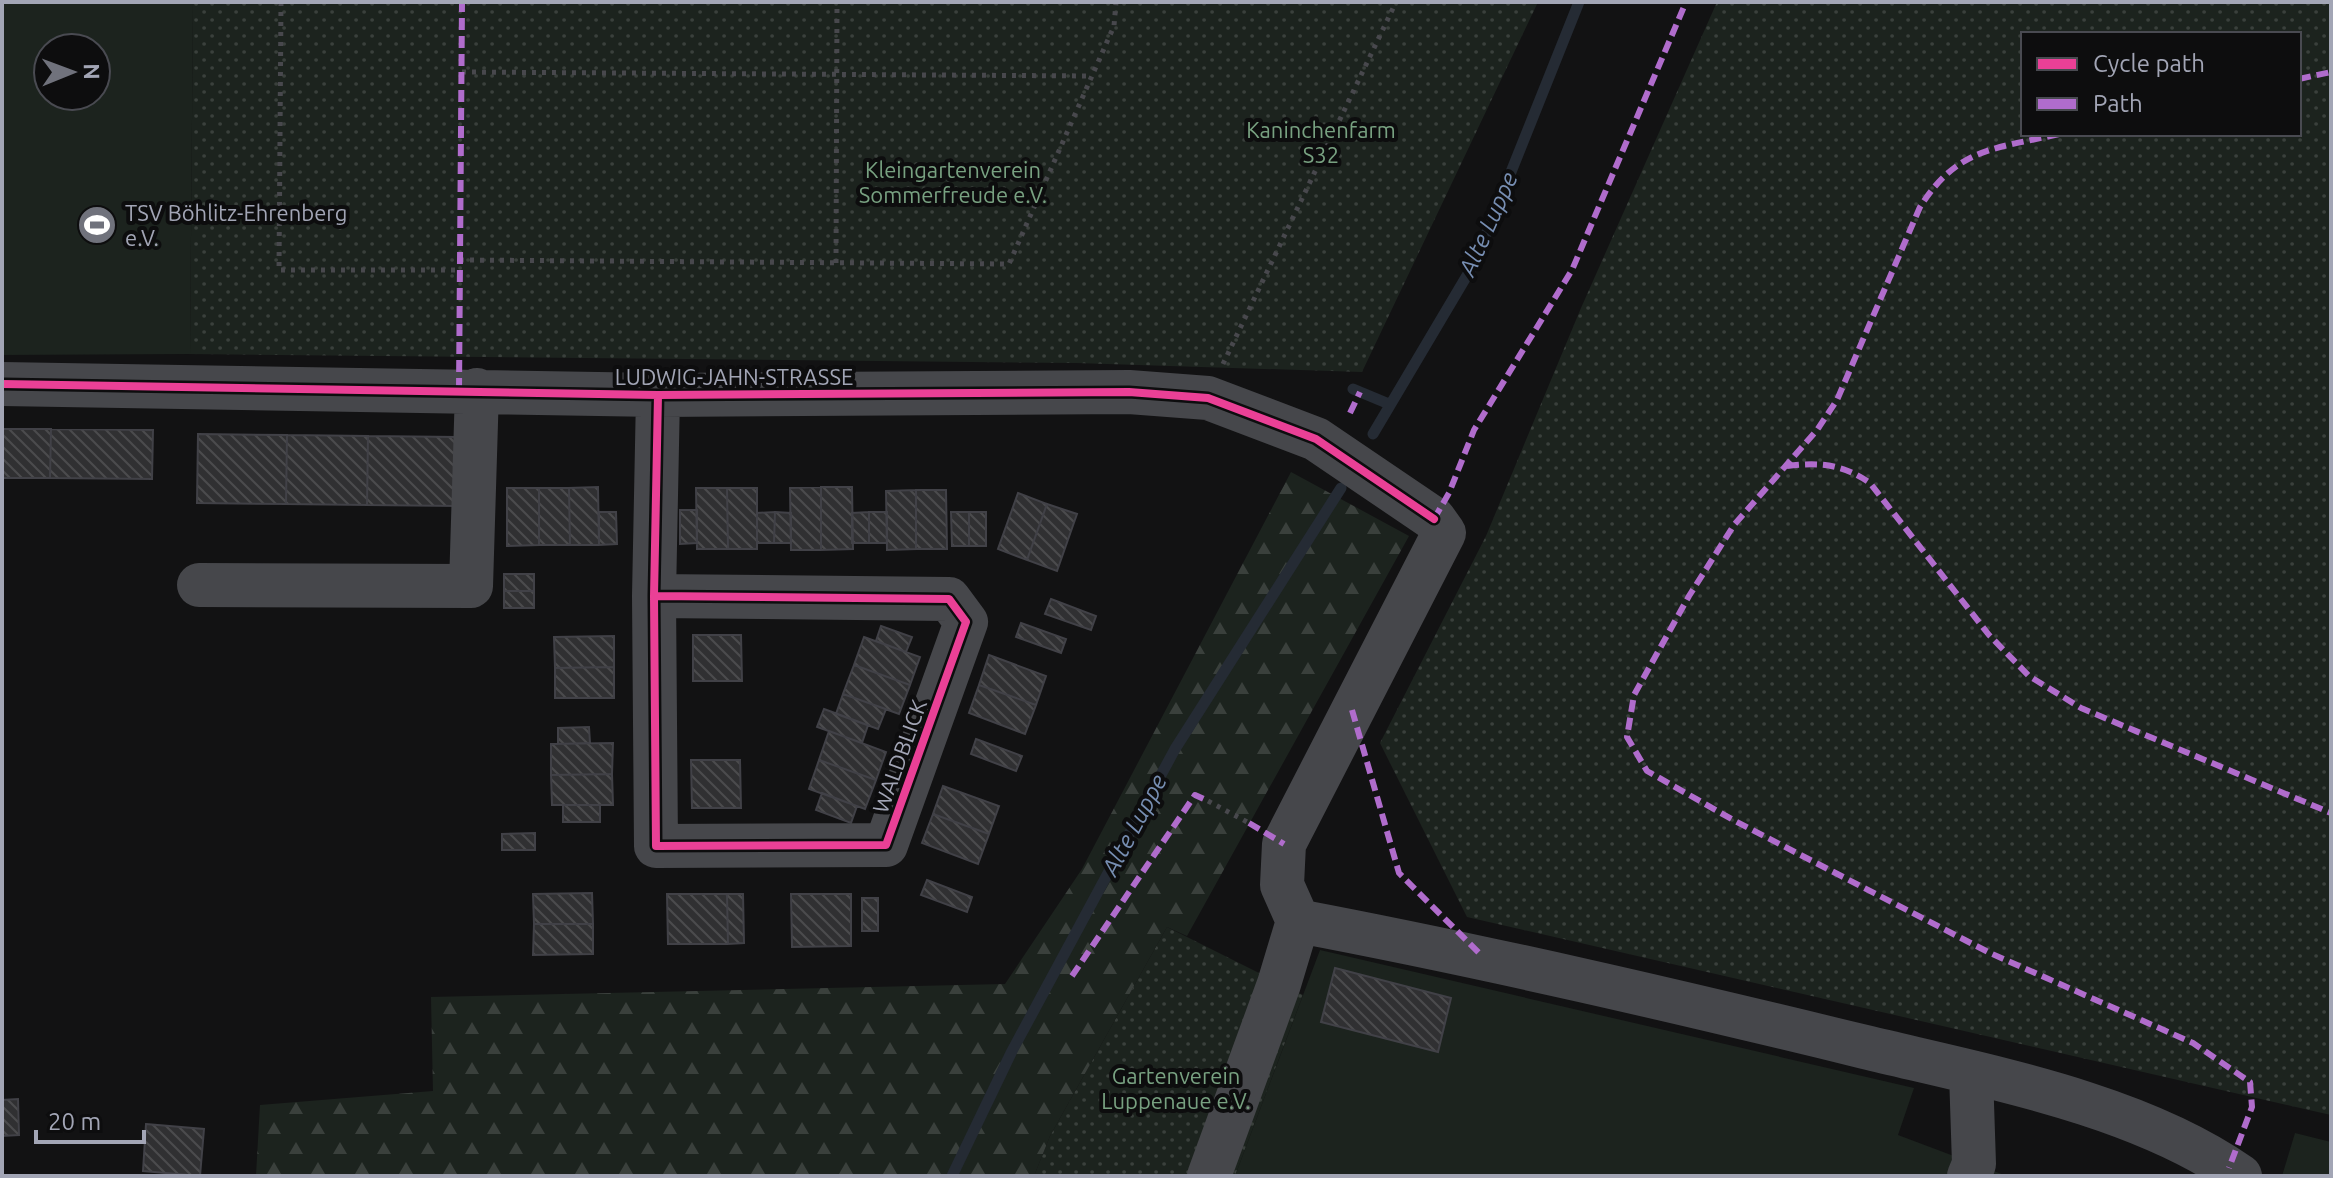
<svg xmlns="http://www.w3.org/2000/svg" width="2333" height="1178" font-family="Ubuntu,sans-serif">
	<defs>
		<pattern id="green-dots" width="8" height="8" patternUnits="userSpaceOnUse" patternTransform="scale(2)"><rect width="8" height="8" fill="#1c231e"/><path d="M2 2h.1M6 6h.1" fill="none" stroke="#3a403c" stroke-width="1.8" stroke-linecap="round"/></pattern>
		<pattern id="forest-firs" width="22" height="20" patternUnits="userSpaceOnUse" patternTransform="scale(2)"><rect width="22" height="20" fill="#1c231e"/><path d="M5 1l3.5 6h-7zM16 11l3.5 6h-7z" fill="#3a403c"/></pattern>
		<pattern id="building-back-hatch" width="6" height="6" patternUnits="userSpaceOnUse" patternTransform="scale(2)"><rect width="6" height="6" fill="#303032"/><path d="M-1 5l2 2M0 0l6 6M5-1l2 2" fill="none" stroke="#4b4b4d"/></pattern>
	</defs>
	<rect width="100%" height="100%" fill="#121213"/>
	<path fill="url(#green-dots)" fill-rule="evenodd" d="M193 2H1538L1362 372 1076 363 190 354Z
		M1717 2H2331V1115L1467 917 1380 743 1486 536 1581 308ZM2023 34H2299V134H2023Z
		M1167 927 1303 995 1235 1176H1034L1050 1136Z"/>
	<path fill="url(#forest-firs)" d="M1291 472 1409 536 1187 936 1167 927 1050 1136 1034 1176H256L260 1105 433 1091 431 997 1005 984 1082 869Z"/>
	<path fill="#1c231e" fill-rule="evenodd" d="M2 2H193L190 354 2 355ZM48 48H96V96H48Z
		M1320 950 1914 1088 1898 1135 2007 1176H1235Z
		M2295 1133 2331 1142V1176H2282Z"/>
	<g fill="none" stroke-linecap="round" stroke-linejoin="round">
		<path stroke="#252b34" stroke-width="11" d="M1353 389 1389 404
			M1373 434 1475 262 1579 2
			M952 1176 1012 1051 1175 749 1341 488"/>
	</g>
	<path fill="url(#building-back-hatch)" stroke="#414147" stroke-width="2" d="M2 429H51L50 478H2Z
		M51 429 153 430 152 479 50 478Z
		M198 434 287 435 286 504 197 503Z
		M287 435 368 436 367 505 286 504Z
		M368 436 457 437V506L367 505Z
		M598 487 599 545H570L569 488Z
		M821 487V550H791L790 488Z
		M821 487H852L853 549 821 550Z
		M507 488H539V545L507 546Z
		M539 488H569L570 545H539Z
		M696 488H727L728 549H697Z
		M727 488H757V549H728Z
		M916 490V549L887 550 886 491Z
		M916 490H946L947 549H916Z
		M1018 493 1047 504 1027 560 998 549Z
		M1047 504 1077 514 1057 571 1027 560Z
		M680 510H697V543L680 544Z
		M599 512H616L617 544 599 545Z
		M775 512 774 543H757V513Z
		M775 512 791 513V543H774Z
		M869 512H887V543H869Z
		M869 512V543H852V513Z
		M951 512H969V546H952Z
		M969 512H986V546H969Z
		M504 574H534V591H504Z
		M504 591H534V608H504Z
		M1051 599 1096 616 1091 630 1045 614Z
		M1021 623 1066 639 1061 653 1016 637Z
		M881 626 912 637 906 652 876 641Z
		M693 635H741L742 681H693Z
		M614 636V667L555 668 554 637Z
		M864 637 920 657 910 685 854 665Z
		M989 655 1046 676 1036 705 979 685Z
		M854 665 910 685 899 714 843 694Z
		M614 667V698H555V668Z
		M979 685 1036 705 1025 734 969 713Z
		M843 694 886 709 878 729 836 714Z
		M824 709 868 725 862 743 817 727Z
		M589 727 590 743 558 744V728Z
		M829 731 886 752 876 780 819 760Z
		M976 739 1022 756 1016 771 971 754Z
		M613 743 612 774 551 775V744Z
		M691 760H740L741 808H692Z
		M819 760 876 780 865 809 809 789Z
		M612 774 613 805H552L551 775Z
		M943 786 999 806 989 834 933 814Z
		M822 793 857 806 851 823 816 810Z
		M563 805H600V822H563Z
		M933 814 989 834 978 864 922 843Z
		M535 833V850H502V834Z
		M927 880 972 897 967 912 921 895Z
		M592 893 593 924H534L533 894Z
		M667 894H727L728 944H668Z
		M727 894H743L744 943 728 944Z
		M791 894H851V946L792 947Z
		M862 898H878V931H862Z
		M534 924H593V954L533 955Z
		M1335 968 1451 998 1438 1052 1321 1022Z
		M18 1099 19 1135 2 1136V1100Z
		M146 1124 204 1129 200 1176 143 1171Z"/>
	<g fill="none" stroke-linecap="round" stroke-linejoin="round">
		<path stroke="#48484d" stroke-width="5" stroke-dasharray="4 6" stroke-linecap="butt" d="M281 2 279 270H460
			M462 72 1092 76
			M460 260 1009 264 1114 26 1116 2
			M836 263 837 2
			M1223 364 1396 2
			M1208 801 1249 823"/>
		<path stroke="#46474b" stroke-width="44" d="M2 384 658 395 1129 392 1208 398 1316 439 1434 519 1444 533 1284 844 1282 885 1298 921 1279 984 1209 1176
			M199 585 471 586 477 390
			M654 596 949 599 966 622 886 845 656 846 654 596 658 395
			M1298 921C1488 957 1676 1001 1865 1047 1985 1076 2138 1104 2240 1176
			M1969 1176 1974 1164 1971 1073"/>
		<path stroke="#b06ccc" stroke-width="6" stroke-dasharray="12 6" stroke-linecap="butt" d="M2299 79 2331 72
			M2059 134C1995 149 1958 147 1920 207L1837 400 1817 430 1734 525 1689 596 1634 695 1627 737 1647 771 1735 821 1990 953 2193 1043 2250 1082 2252 1107 2229 1168
			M459 390 462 2
			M1350 413 1360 392
			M1787 466C1820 462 1842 464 1870 483L1989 635 2029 676 2081 708 2331 813
			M1434 519 1449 493 1474 430 1572 270 1686 2
			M1352 710 1399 873 1481 955
			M1249 823 1284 844
			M1072 976 1195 795 1208 801"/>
		<defs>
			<path id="cycleway" d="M2 384 658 395 1129 392 1208 398 1316 439 1434 519
				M654 596 949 599 966 622 886 845 656 846 654 596 658 395"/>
		</defs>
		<use href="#cycleway" stroke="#0d0d0e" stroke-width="13"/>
		<use href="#cycleway" stroke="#ea4096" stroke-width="8"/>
	</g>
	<defs>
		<symbol id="stadium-disc" viewBox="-11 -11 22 22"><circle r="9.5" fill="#70727c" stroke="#0d0d0e"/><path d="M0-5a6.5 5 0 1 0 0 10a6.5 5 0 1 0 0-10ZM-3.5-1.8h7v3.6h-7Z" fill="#fff"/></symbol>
	</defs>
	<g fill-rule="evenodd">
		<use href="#stadium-disc" x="75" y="203" width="44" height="44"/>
	</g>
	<g text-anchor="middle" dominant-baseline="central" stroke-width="8" stroke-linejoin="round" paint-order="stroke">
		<g font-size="22" fill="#78a181" stroke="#0d0d0e">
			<text x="1321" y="129">Kaninchenfarm<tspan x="1321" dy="25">S32</tspan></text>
			<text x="953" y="169">Kleingartenverein<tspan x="953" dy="25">Sommerfreude e.V.</tspan></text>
			<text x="1176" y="1075">Gartenverein<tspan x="1176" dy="25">Luppenaue e.V.</tspan></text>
		</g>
		<g font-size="22" fill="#a2a5b5" stroke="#0d0d0e" text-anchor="start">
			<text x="125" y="212">TSV Böhlitz-Ehrenberg<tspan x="125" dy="25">e.V.</tspan></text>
		</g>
		<g font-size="22" fill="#a2a5b5" stroke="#0d0d0e">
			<text x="734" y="376">LUDWIG-JAHN-STRASSE</text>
			<text transform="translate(899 756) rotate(-70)">WALDBLICK</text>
		</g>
		<g font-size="24" font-style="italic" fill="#778eb2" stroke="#0d0d0e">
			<text transform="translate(1488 224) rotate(-66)">Alte Luppe</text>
			<text transform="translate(1134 825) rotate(-62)">Alte Luppe</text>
		</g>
	</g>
	<rect width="2333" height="1178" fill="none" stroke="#a2a5b5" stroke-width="8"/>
	<rect x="2021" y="32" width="280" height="104" fill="#0d0d0e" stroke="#494a51" stroke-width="2"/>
	<rect x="2037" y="58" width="40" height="12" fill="#ea4096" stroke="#494a51" stroke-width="2"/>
	<text x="2093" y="72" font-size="24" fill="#a2a5b5">Cycle path</text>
	<rect x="2037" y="98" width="40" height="12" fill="#b06ccc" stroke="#494a51" stroke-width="2"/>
	<text x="2093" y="112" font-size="24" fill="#a2a5b5">Path</text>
	<g transform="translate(72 72) rotate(89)"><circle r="38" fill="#0d0d0e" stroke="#494a51" stroke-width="2"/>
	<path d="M0-6L14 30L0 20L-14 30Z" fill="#70727c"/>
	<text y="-12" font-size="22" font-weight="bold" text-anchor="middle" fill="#a2a5b5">N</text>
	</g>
	<path d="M36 1130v12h108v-12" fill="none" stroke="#a2a5b5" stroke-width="4"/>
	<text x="48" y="1130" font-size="24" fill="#a2a5b5" stroke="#0d0d0e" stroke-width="6" paint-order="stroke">20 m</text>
</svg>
